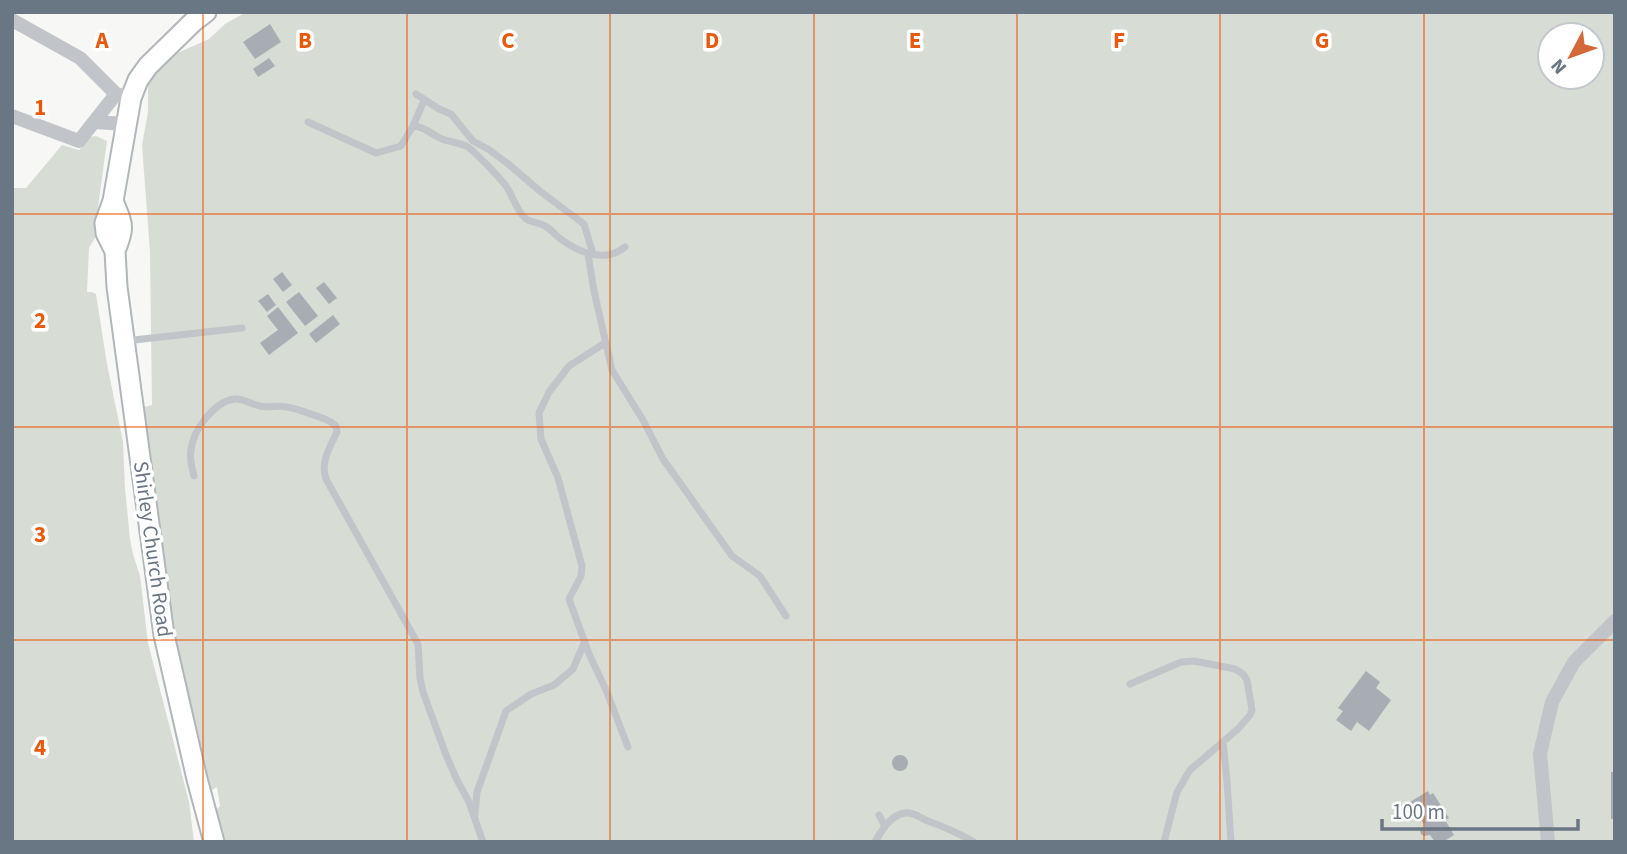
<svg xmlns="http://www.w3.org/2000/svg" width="1627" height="854" font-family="'Source Sans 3',sans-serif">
	<rect width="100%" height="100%" fill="#f7f7f5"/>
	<path fill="#d7dcd5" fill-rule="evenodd" d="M246 12H1615V842H222L214 812 220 806 217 787 207 793 166 607 140 408 152 405 150 252 142 145 148 112V66L209 39 225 24ZM1550 35H1592V77H1550Z
		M96 136 107 141 98 207 96 236 89 248 87 292H92L96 294 107 364 123 442 125 488 130 539 133 554 140 576 148 643 189 802 194 842H12V188H26L62 145 79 150 90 137Z"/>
	<path fill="#a7adb3" d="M270 24 281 42 255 59 243 42Z
		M269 58 275 66 258 77 253 69Z
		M282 272 292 285 283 292 273 279Z
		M324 282 337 298 329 304 316 288Z
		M299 292 318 316 305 326 286 302Z
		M268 294 276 305 267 312 258 301Z
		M278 307 298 333 269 355 260 343 278 330 267 316Z
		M333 315 340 324 316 343 309 334Z
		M1366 671 1380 682 1376 688 1391 700 1369 731 1357 722 1351 731 1336 720 1343 711 1338 708Z
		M892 763a8 8 0 1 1 16 0a8 8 0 1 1-16 0Z
		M1611 772H1615V819H1611Z
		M1428 791 1430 795 1433 793 1449 818 1445 820 1454 835 1443 842H1435L1430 835 1424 836 1421 834 1420 831 1425 826 1410 802Z"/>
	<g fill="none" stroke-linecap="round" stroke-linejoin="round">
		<defs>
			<path id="secondary" d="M206 12 193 22 148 66 138 80 131 98 113 201 105 223 106 233 115 251 117 287 164 635 197 779 214 842
				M113 201C123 226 125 226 115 251"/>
		</defs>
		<use href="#secondary" stroke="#b1b6bb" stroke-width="23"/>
		<path stroke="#c1c4c8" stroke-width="7" d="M416 94 439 109 451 114 473 141 488 149 507 163 541 192 584 224 593 254
			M308 122 376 153 401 146 413 126C424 126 432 135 442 139 450 142 461 143 468 147 476 153 500 178 506 186 513 196 516 210 525 218 531 223 539 222 545 226 551 229 556 236 562 240 580 253 606 263 625 247
			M413 126 423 103 426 101
			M588 254 594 291 612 370 643 420 663 459 732 556 760 576 786 616
			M125 341 242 328
			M605 343 569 366 549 392 539 413 541 439 558 478 582 566 581 576 569 599 589 654 606 690 628 747
			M194 476C192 467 189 459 191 450 193 430 214 402 234 399 243 398 251 404 260 406 269 408 278 405 287 407 294 408 328 419 332 423 337 426 336 426 337 432 330 447 320 462 326 479L418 644 420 678 423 692 446 755 457 780 469 802 483 842
			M1130 684 1181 662 1194 661 1235 669 1243 674 1247 680 1252 710 1250 715 1238 729 1190 770 1177 792 1164 842
			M1223 742 1227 781 1231 842
			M475 814 477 792 506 711 531 694 554 685 573 669 585 641
			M879 815 885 826
			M875 842C882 829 896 808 913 814 918 815 922 819 928 821 944 827 959 833 974 842"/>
		<path stroke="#c1c4c8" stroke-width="14" d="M12 20 80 58 116 94
			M12 116 79 141 116 94 131 98
			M94 122 126 124
			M1548 842 1540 754 1552 702 1574 662 1615 621"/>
		<use href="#secondary" stroke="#fff" stroke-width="19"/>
	</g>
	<path fill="none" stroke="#e8590c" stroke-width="2" stroke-opacity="0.55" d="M203 12V842M407 12V842M610 12V842M814 12V842M1017 12V842M1220 12V842M1424 12V842M12 214H1615M12 427H1615M12 640H1615"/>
	<g text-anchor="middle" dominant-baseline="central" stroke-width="7" stroke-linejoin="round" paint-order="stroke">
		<g font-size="21" fill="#697683" stroke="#fff">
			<text transform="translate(153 549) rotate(82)">Shirley Church Road</text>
		</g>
	</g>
	<g font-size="23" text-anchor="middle" font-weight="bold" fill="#e8590c" stroke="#fff" stroke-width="7" stroke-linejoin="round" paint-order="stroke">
		<text x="102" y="48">A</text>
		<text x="305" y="48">B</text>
		<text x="508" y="48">C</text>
		<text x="712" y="48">D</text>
		<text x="915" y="48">E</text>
		<text x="1119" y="48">F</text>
		<text x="1322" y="48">G</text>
		<text x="40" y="115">1</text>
		<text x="40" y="328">2</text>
		<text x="40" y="542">3</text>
		<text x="40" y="755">4</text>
	</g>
	<rect width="1627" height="854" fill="none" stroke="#697683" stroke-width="28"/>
	<g transform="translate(1571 56) rotate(229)"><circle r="33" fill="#ffffff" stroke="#c3c8cd" stroke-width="2"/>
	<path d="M0-5L12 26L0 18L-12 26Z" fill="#d36839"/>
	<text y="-10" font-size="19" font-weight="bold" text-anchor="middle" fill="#697683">N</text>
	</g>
	<path d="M1382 819v10h196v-10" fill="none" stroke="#697683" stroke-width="3.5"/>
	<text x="1392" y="819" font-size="21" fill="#697683" stroke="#ffffff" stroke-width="5" paint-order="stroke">100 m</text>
</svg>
